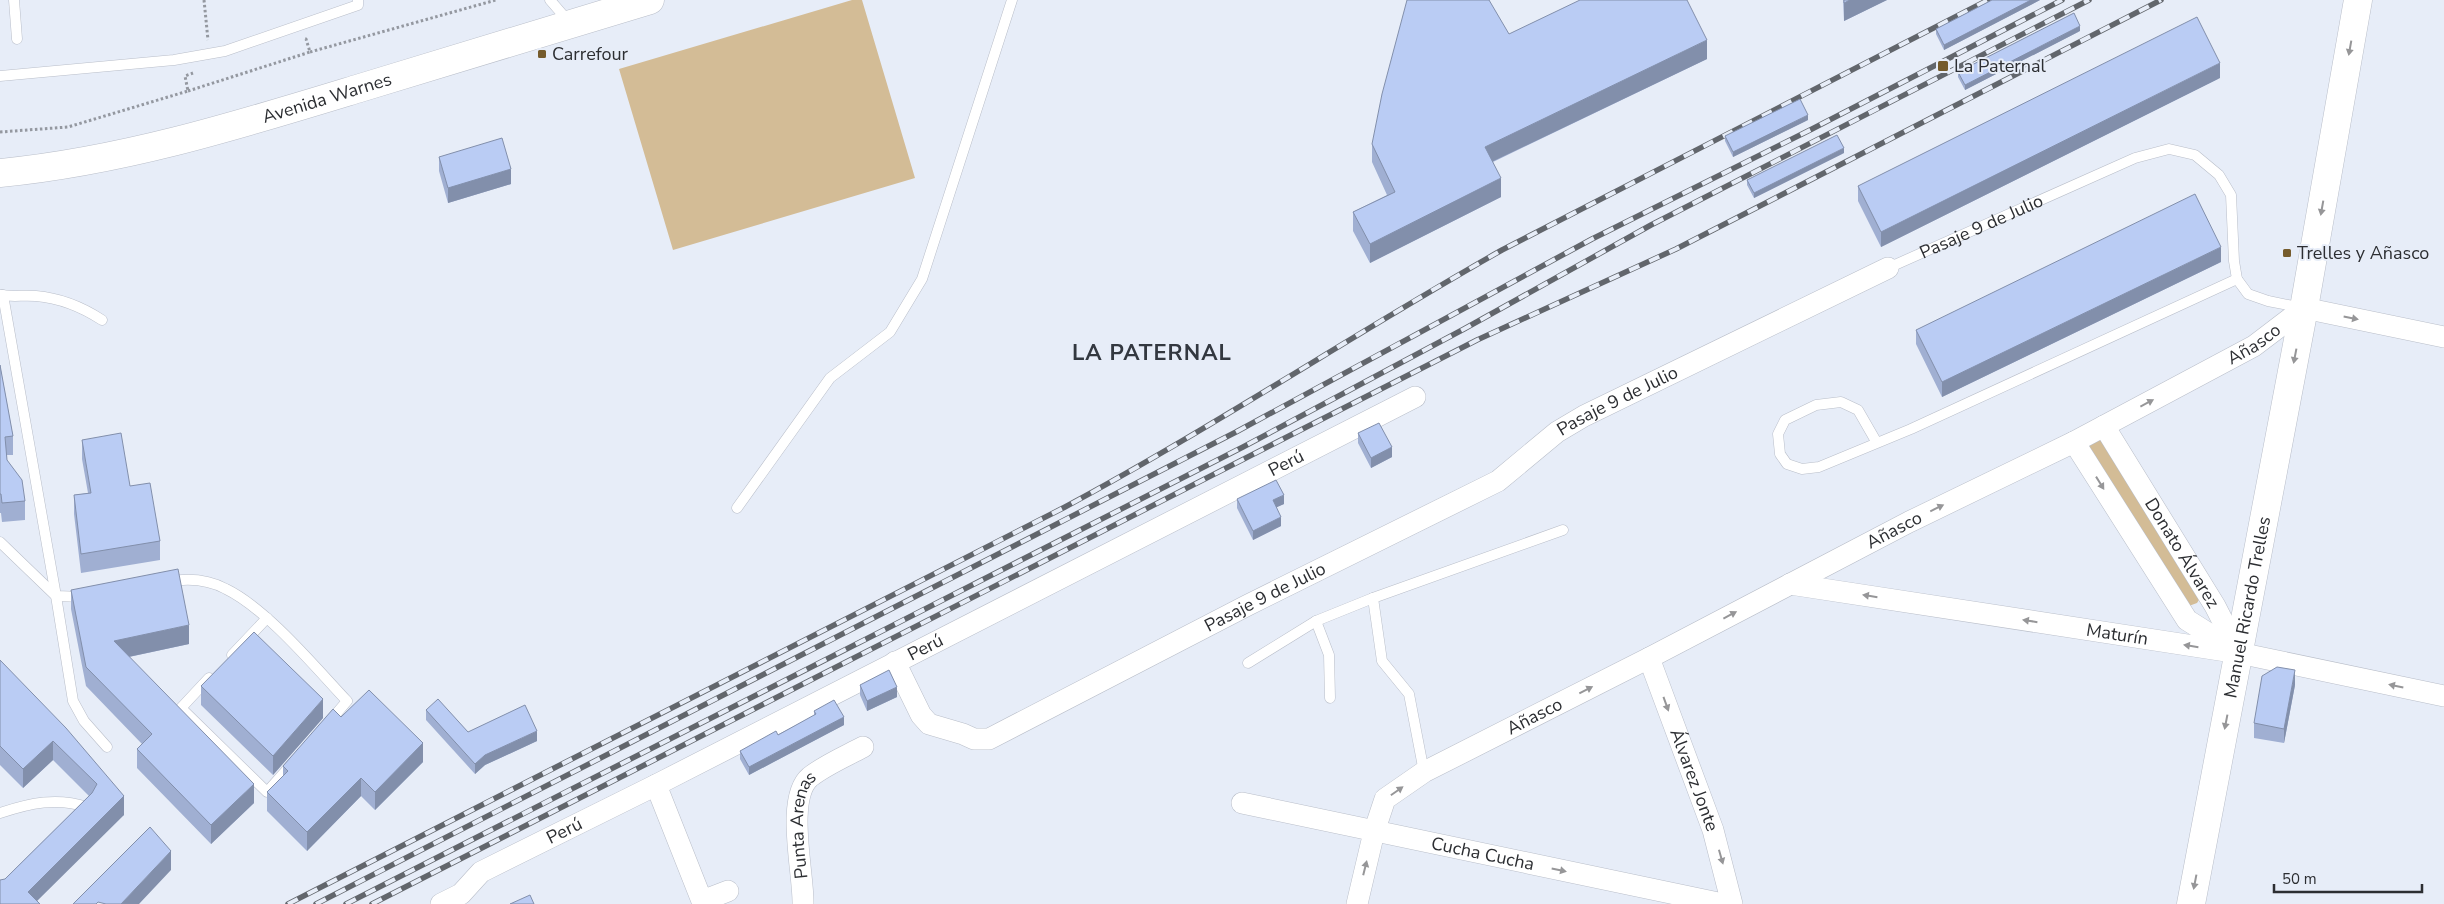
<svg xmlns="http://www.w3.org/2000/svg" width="2444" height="904" font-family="'Nunito Sans',sans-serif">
	<rect width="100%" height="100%" fill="#e7edf8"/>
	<path fill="#d3bc96" d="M852 0H862L915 178 673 250 619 69Z
		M2104 426 2202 595 2197 603 2186 607 2074 442Z"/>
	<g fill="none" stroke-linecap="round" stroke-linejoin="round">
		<defs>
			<g id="lane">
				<path d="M14 0 17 39"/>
				<path d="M550 0 569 22"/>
				<path d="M0 76 174 60 225 51 358 5V0"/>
				<path id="s1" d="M1888 268 2135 158 2169 149 2195 155 2219 175 2231 195 2234 261 2237 279 2248 294 2268 301 2303 308"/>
				<path d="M0 295C12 297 24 295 36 296 60 298 82 307 102 320"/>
				<path d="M3 295 56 596 83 597"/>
				<path d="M1877 443 1858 410 1841 402 1816 405 1785 420 1778 434 1780 454 1787 464 1802 469 1819 467 1911 429 2237 279"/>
				<path d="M737 508 830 378 890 332 922 279 1012 0"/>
				<path d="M0 542 56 596 73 701 84 721 107 747"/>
				<path d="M167 582C187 578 207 579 226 589 267 609 315 667 347 701L329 722"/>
				<path d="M1316 621 1329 655 1330 698"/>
				<path d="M232 655 267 618"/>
				<path d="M1248 663 1316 621 1373 598"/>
				<path d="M209 678 181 708 267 792 291 765"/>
				<path d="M1424 772 1409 694 1382 661 1373 598 1563 530"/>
				<path d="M0 813C30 803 57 797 87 807L84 810"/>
			</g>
			<g id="street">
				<path id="s2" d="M2104 426 2215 606 2239 653"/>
				<path d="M2074 442 2187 620 2233 649"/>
				<path id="s3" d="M1790 584 2239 653 2444 696"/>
				<path id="s4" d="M1649 658 1713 830 1732 904"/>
				<path id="s5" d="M895 662 921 715 929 724 963 734 974 739H989L1248 605 1498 481 1557 432 1584 416 1888 268"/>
				<path d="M656 785 702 901 728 891"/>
				<path id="s6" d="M1242 803 1723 904"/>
				<path id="s7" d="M441 904 461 894 481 872 656 785 1415 397"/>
				<path id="s8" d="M803 904C804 875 785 798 810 777 825 765 846 756 863 747"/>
				<path id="s9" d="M1357 904 1374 832 1385 799 1424 772 1649 658 1909 522 2074 442 2254 346 2304 308 2444 337"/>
			</g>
			<g id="secondary">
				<path id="s10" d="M0 173C124 161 242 124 360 88 457 58 554 30 650 0"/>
				<path id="s11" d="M2191 904 2304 308 2358 0"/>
			</g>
		</defs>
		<use href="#lane" stroke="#b9bec9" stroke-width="11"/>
		<use href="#street" stroke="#b9bec9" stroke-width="22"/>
		<use href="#secondary" stroke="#b9bec9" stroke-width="29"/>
		<path stroke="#9498a0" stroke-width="3" stroke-dasharray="2.5 2.5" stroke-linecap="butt" d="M204 0 208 40
			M310 52 496 0
			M188 91 310 52 306 39H304
			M0 132 68 127 188 91 185 76 193 73"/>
		<use href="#lane" stroke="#fff" stroke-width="10"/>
		<use href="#street" stroke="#fff" stroke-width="21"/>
		<use href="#secondary" stroke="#fff" stroke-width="28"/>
		<defs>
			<path id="rail" d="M288 904 1065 507C1214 427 1355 333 1502 250L1988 0
				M316 904 1236 432 1592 239 1812 129 2062 0
				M346 904 1243 447 1464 329 1651 225 2089 0
				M372 904 1477 340 1676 249 2161 0"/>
		</defs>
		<use href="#rail" stroke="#62666c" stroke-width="5.5"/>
		<use href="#rail" stroke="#e7edf8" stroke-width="4" stroke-dasharray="11" stroke-linecap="butt"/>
	</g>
	<path fill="#a0afd2" d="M1843 0H1887L1844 21Z
		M1992 0H2040L1944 50 1936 34V29Z
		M2080 31 1965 90 1958 77V72Z
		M1509 34 1707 59 1493 162 1501 197 1370 263 1353 231V212L1387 195 1372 162V144Z
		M2220 78 1881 247 1858 201V186Z
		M1808 120 1733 157 1725 141V136Z
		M1844 153 1754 198 1747 185V180Z
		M439 157 511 184 448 203 439 171Z
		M2221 262 1942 397 1916 344V330Z
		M0 365 13 436V455H7V460L25 501V520L2 522 1 513H0Z
		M1358 433 1392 457 1371 468 1358 443Z
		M82 440 130 486 160 541V560L81 573 74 514V495L88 493 82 459Z
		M1237 499 1284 504 1276 507 1281 526 1253 540 1237 508Z
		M71 590 189 644 129 657 254 803 211 844 137 768V749L142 744 86 686 71 609Z
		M0 660 124 815 5 879 89 796 53 760 23 788 0 765Z
		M860 685 897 697 867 711 860 695Z
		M2295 685 2284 743 2254 738V723Z
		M201 686 323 718 273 775 201 705Z
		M426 710 468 732 537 741 485 765 475 774 426 720Z
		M814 711 844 725 749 775 740 759V751L778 735 814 716Z
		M341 717 423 762 375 810 361 796 307 851 267 811V792L283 776V766Z"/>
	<path fill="#828fab" d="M1850 0H1887L1844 21V3Z
		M2031 0H2040L1944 50V45Z
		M2080 26V31L1965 90V85Z
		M1707 40V59L1485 165V147Z
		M2220 63V78L1881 247V232Z
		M1808 115V120L1733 157V152Z
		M1844 148V153L1754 198V193Z
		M511 169V184L448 203V188Z
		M1501 178V197L1370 263V244Z
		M2221 247V262L1942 397V382Z
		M1392 447V457L1371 468V458Z
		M1284 495V504L1273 509V500Z
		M1281 517V526L1253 540V531Z
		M189 625V644L114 660V641Z
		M2295 670V685L2284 743V729Z
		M897 687V697L867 711V701Z
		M323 699V718L273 775V756Z
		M844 717V725L749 775V767Z
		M537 731V741L485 765 475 774V764L485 755Z
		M53 741V760L23 788V769Z
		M423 743V762L375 810V792Z
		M361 778V796L307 851V832Z
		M254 784V803L211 844V825Z
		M124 796V815L34 904 28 892Z
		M171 851V870L139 904H121Z"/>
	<path fill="#baccf4" stroke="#828fab" d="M1407 0H1489L1509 34 1580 0H1687L1707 40 1485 147 1501 178 1370 244 1353 212 1395 192 1372 144 1382 94Z
		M1844 0H1850L1844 3Z
		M1992 0H2031L1944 45 1936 29Z
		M2074 13 2080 26 1965 85 1958 72Z
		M2197 17 2220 63 1881 232 1858 186Z
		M1800 99 1808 115 1733 152 1725 136Z
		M1837 135 1844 148 1754 193 1747 180Z
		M502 138 511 169 448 188 439 157Z
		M2195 194 2221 247 1942 382 1916 330Z
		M0 365 13 436 5 437 7 460 22 480 25 501 2 503 1 494H0Z
		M1379 423 1392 447 1371 458 1358 433Z
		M121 433 130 486 150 483 160 541 81 554 74 495 91 493 82 440Z
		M1276 480 1284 495 1273 500 1281 517 1253 531 1237 499Z
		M178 569 189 625 114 641 254 784 211 825 137 749 152 734 86 667 71 590Z
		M254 632 323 699 273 756 201 686Z
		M0 660 66 728 124 796 28 892 40 904H0V880L5 879 92 793 97 784 53 741 23 769 0 746Z
		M2277 667 2295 670 2284 729 2254 723 2262 676Z
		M889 670 897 687 867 701 860 685Z
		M369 690 423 743 375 792 361 778 307 832 267 792 288 771 283 766 333 709 341 717Z
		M438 699 468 732 525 705 537 731 485 755 475 764 426 710Z
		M834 700 844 717 749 767 740 751 776 731 778 735 816 714 814 711Z
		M150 827 171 851 121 904H106L98 902 96 904H73Z
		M530 895 534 904H510Z"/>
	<defs><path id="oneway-solid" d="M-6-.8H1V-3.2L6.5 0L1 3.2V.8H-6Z" transform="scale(1.25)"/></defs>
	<g fill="#969698">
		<use href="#oneway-solid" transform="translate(2350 48) rotate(100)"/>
		<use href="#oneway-solid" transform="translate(2322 208) rotate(100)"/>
		<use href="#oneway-solid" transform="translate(2351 318) rotate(11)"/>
		<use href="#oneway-solid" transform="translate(2295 356) rotate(101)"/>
		<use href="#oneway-solid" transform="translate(2147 403) rotate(-28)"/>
		<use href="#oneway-solid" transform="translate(2100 483) rotate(58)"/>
		<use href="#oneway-solid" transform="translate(1937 508) rotate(-26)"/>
		<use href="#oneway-solid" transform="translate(1870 596) rotate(-171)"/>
		<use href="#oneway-solid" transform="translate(1730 615) rotate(-28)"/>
		<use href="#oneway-solid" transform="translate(2030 621) rotate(-171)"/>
		<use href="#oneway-solid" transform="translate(2191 646) rotate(-171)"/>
		<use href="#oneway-solid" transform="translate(2396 686) rotate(-168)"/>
		<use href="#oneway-solid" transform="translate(1586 690) rotate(-27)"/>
		<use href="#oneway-solid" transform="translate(1666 704) rotate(70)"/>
		<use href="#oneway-solid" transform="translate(2226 722) rotate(101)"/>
		<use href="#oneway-solid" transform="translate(1397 791) rotate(-35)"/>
		<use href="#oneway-solid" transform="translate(1721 857) rotate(74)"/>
		<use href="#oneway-solid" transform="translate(1365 868) rotate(-76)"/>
		<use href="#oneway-solid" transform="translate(1559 870) rotate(12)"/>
		<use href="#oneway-solid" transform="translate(2195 882) rotate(101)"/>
	</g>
	<g fill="#755b2c" stroke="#e7edf8" stroke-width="2">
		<rect x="537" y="49" width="10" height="10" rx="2.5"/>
		<rect x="1937" y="60" width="12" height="12" rx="2.5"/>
		<rect x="2282" y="248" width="10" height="10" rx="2.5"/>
	</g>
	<g text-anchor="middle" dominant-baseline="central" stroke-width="4" stroke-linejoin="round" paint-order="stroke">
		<g font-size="18" fill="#2c2e32" stroke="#e7edf8" text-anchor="start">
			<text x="552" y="54">Carrefour</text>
			<text x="1954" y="66">La Paternal</text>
			<text x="2297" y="253">Trelles y Añasco</text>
		</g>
		<g font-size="18" fill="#2c2e32" stroke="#e7edf8">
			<text stroke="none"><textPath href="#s10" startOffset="336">Avenida Warnes</textPath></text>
			<text stroke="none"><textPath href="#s1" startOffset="102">Pasaje 9 de Julio</textPath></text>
			<text stroke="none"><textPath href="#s9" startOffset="1090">Añasco</textPath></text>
			<text stroke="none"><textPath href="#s5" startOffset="849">Pasaje 9 de Julio</textPath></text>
			<text stroke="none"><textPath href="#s7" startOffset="955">Perú</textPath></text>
			<text stroke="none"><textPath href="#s9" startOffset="685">Añasco</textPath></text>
			<text stroke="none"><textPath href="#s2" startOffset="149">Donato Álvarez</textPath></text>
			<text stroke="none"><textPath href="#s5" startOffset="444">Pasaje 9 de Julio</textPath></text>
			<text stroke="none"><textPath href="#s11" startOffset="302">Manuel Ricardo Trelles</textPath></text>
			<text stroke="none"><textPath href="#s3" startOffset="331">Maturín</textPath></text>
			<text stroke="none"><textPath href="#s7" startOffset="550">Perú</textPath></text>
			<text stroke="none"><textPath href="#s9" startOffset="280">Añasco</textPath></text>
			<text stroke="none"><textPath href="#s4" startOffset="130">Álvarez Jonte</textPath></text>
			<text stroke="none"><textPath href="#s8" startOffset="80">Punta Arenas</textPath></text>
			<text stroke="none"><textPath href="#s7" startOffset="145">Perú</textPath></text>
			<text stroke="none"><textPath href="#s6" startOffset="246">Cucha Cucha</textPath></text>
		</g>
		<g font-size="22" font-weight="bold" letter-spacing="1" fill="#333840" stroke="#e7edf8">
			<text x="1152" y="353">LA PATERNAL</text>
		</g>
	</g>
	<path d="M2274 884v8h148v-8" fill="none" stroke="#2c2e32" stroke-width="2.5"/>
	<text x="2282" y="884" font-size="15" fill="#2c2e32" stroke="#e7edf8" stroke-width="4" paint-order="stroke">50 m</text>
</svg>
